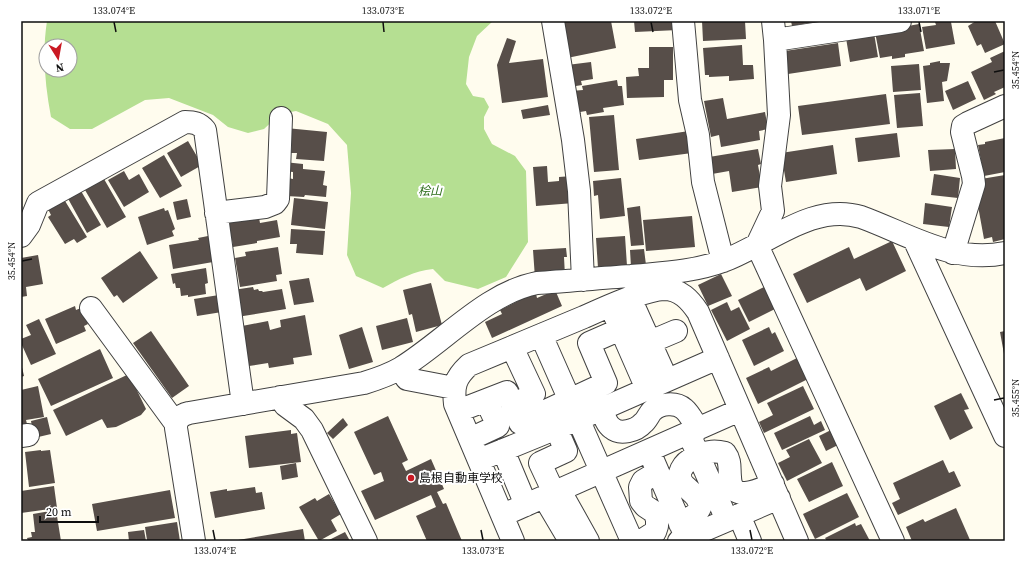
<svg xmlns="http://www.w3.org/2000/svg" width="1026" height="562" font-family="'Source Serif 4','Noto Sans JP',serif">
	<rect width="100%" height="100%" fill="#fffcee"/>
	<path fill="#b5df92" fill-rule="evenodd" d="M47 21H493L477 36 469 57 466 84 473 96 484 98 489 107 484 117V129L492 144 515 156 526 171 528 242 506 277 478 289 445 281 433 269C414 271 399 279 383 288L356 276 347 255 351 193 347 145 328 124 296 111 280 114 264 129 248 133 228 127 213 115 169 98 145 100 92 129H70L51 117C45 85 42 53 47 21ZM46 46H70V70H46Z"/>
	<path fill="#574e49" d="M560 21H611L616 48 567 58Z
		M634 21H677L678 30 635 32Z
		M702 21H745L746 39 703 41Z
		M791 21H814V22L792 26Z
		M944 21 951 22 955 44 926 49 922 27 936 25 935 22Z
		M976 21H995L1005 44 985 53 981 44 977 46 968 26Z
		M919 24 924 51 905 54V57L892 59V56L880 58 875 32Z
		M874 33 878 57 850 62 846 38Z
		M507 38 516 41 509 63 543 59 548 97 502 103 497 65Z
		M838 43 841 66 788 74 785 51Z
		M742 45 743 65H753L754 79 729 81V76L709 77V75H705L703 48Z
		M649 47H673V80H664V97L627 98 626 77 639 76 638 68H649Z
		M1005 51V87L994 92 996 94 984 100 971 72 992 62 990 58Z
		M940 61V63H950L947 81 942 82 944 101 927 103 923 66 930 65V63Z
		M591 62 593 79 581 81 582 85 570 87 567 65Z
		M919 64 921 90 893 92 891 66Z
		M617 80 618 86H622L624 105 603 108 604 112 587 115 586 111 580 112 581 114 574 115 571 91 583 90 582 86Z
		M968 81 976 99 953 110 945 91Z
		M920 93 923 126 897 128 894 95Z
		M886 94 890 124 802 135 798 106Z
		M723 98 727 119 765 112 768 129 759 131 760 140 721 147 719 135 711 137 704 101Z
		M548 105 550 115 523 119 521 110Z
		M614 115 619 170 594 172 589 117Z
		M286 128 327 132 324 161 296 159 297 153H291L292 144 285 143Z
		M689 131 692 153 639 160 636 139Z
		M897 133 900 157 858 162 855 138Z
		M1005 138V172L984 176 978 145 985 144V142Z
		M188 141 202 165 181 177 167 153Z
		M833 145 837 174 786 182 781 153Z
		M758 149 761 164 758 165 762 187 732 192 729 171 712 174 709 157Z
		M955 149 956 169 930 171 928 150Z
		M164 155 182 186 160 198 142 168Z
		M284 162 303 164V169L325 171 323 185 327 186 326 197 305 195 304 197 286 196 288 178 293 179V172L283 171Z
		M547 166 548 182 559 181V177L572 176 574 203 536 206 533 167Z
		M124 171 129 180 139 174 149 192 124 207 108 180Z
		M934 174 960 178 958 198 931 195Z
		M1005 175V239L993 242 992 237 984 239 976 195 983 194 981 179Z
		M621 178 625 216 600 219 598 195 594 196 593 181Z
		M104 179 126 217 107 228 85 190Z
		M81 191 101 225 87 233 66 195Z
		M62 196 87 237 77 243 74 239 65 244 48 217 51 215 46 205Z
		M294 198 328 202 325 229 291 225Z
		M187 199 191 217 177 220 173 202Z
		M925 203 952 207 949 227 923 224Z
		M640 206 644 245 631 246 627 208Z
		M164 208 165 211 168 210 175 229 172 231 174 236 147 245 138 217Z
		M692 216 695 247 646 251 643 220Z
		M259 218 260 223 277 220 280 237 257 241V243L233 247 232 240H228L226 223Z
		M291 229 325 231 323 255 296 253 297 244H290Z
		M213 235V262L173 269 169 245 199 240 198 238Z
		M625 236 627 266 598 268 596 238Z
		M892 241 906 271 866 291 860 278 807 303 793 274 849 247 854 259Z
		M278 247 282 274 276 275 277 281 240 287 235 258 246 256 245 252Z
		M566 248 567 257H564L565 276 535 278 533 250Z
		M644 249 646 265 631 267 630 250Z
		M140 251 158 278 123 303 117 295 114 297 101 278Z
		M38 255 43 284 26 287 27 296 21 297V258Z
		M206 268 208 283 205 284 206 294 188 297V295L181 296 180 288H176L175 283 173 284 171 274Z
		M721 274 732 296 708 306 698 285Z
		M309 278 314 302 294 305 289 281Z
		M431 283 442 325 416 332 412 314 409 315 403 290Z
		M253 287 254 290 258 289 259 291H262L263 292 282 289 286 309 237 317 233 290Z
		M764 287 775 309 749 322 738 300Z
		M551 292H556L562 306 492 338 485 322 502 314 500 310 532 294H536L537 298Z
		M219 295 222 312 197 316 194 299Z
		M727 302 731 311 739 307 750 329 727 341 711 310Z
		M75 306 76 310 81 308 88 324 84 326 86 331 56 344 45 319Z
		M305 315 312 355 293 358 294 364 269 368 268 363 249 366 242 326 268 321 270 330 281 327 280 320Z
		M407 318 413 342 382 350 376 326Z
		M39 319 56 354 31 365 21 343V339L31 335 26 325Z
		M362 327 373 362 349 369 339 335Z
		M769 327 772 334 775 332 784 351 754 366 742 340Z
		M151 331 189 386 172 398 133 343Z
		M1005 331V354H1004L1000 332Z
		M100 349 113 378 51 406 38 379Z
		M797 358 808 379 758 404 746 378 769 367 771 371Z
		M21 363 24 376 21 377Z
		M129 374 146 409 141 415 116 427 107 428 102 419 66 436 53 410Z
		M38 386 44 417 26 420 27 424 21 425V390Z
		M803 386 814 409 764 433 759 422 773 415 767 403Z
		M961 393 969 409 964 410 973 428 950 440 934 406Z
		M388 416 408 460 402 463 406 471 431 459 444 489 437 492 443 504 446 503 462 541H427L416 516 436 507 431 495 375 520 361 491 384 481 381 472 374 475 354 432Z
		M810 416 814 425 821 421 825 430 782 450 774 433Z
		M47 417 51 434 34 438 31 421Z
		M343 418 348 425 333 439 327 433Z
		M835 428 842 443 826 451 819 436Z
		M291 430V434L297 433 301 462 249 468 245 436Z
		M809 439 822 463 787 481 778 463 790 457 786 450Z
		M41 450V451L50 450 55 483 29 487 25 452Z
		M943 460 949 473 954 471 961 486 898 515 892 503 900 499 893 483Z
		M832 462 843 486 809 502 797 479Z
		M296 463 298 477 282 480 280 466Z
		M54 486 57 508 21 513V491Z
		M255 487 256 493 262 492 265 509 215 518 210 492 227 489V491Z
		M170 490 175 518 97 531 92 504Z
		M847 493 859 517 815 539 803 514Z
		M329 494 341 514 331 520 337 531 319 541 299 507 315 498 317 501Z
		M956 508 970 540 912 541 906 527 923 519 925 522Z
		M56 510 61 541H28L27 538 32 537 31 532H35L33 514Z
		M177 522 180 541H150V540H147L145 527Z
		M855 523 856 526 861 524 870 541H827L825 538Z
		M303 529 305 541H238V540Z
		M144 530 146 541H129L128 532Z
		M345 532 350 541H327Z"/>
	<g fill="none" stroke-linecap="round" stroke-linejoin="round">
		<defs>
			<path id="minor" d="M553 21 573 140 579 191 583 280
				M683 21 690 100 698 135 703 182 723 261
				M773 21 775 40
				M216 213 265 207 275 203 278 199 281 118
				M21 236 29 225 38 203 185 122C194 122 199 123 205 130L243 404
				M914 239 1005 436
				M953 253 974 184 973 176 962 132 963 126 968 123 1005 106
				M630 298 667 380
				M91 308 176 424
				M615 316 647 389
				M541 335 632 541
				M650 342 676 331
				M512 347 534 394 524 399
				M400 369 407 379 454 388
				M280 397 285 405 304 419 312 430 366 541
				M602 409C604 415 606 424 612 428 620 435 636 431 643 423 647 420 649 414 652 411 660 403 676 402 684 409 690 414 694 423 698 429
				M458 411 507 392 520 423 606 383 589 343 621 329
				M21 436 28 435
				M470 439 498 426 491 411
				M693 443 727 520
				M503 450 526 505
				M649 451 686 537
				M479 460 579 419 718 358
				M560 491 588 541
				M554 493 540 463 566 451 556 428
				M544 497 570 541
				M503 515 740 410
				M739 515 750 541
				M680 524 696 514 700 508C699 496 692 493 685 486 673 475 684 462 695 457 705 452 713 450 725 453 731 461 729 468 730 477 731 504 759 490 773 484
				M194 541 176 428C176 419 181 415 189 413L364 383C377 379 389 375 401 368 445 341 486 293 537 283 568 281 600 278 631 276 662 273 693 272 723 261 767 245 812 202 861 217 908 234 953 264 1005 253
				M513 541 455 404C453 386 455 378 469 365 507 349 546 333 584 317 604 308 643 290 664 289 680 289 690 300 698 312L797 541
				M641 541 655 532 657 526V519L654 512 645 506 641 501 640 487 643 481 658 472
				M679 541 779 498
				M893 541 757 245 773 211 770 186 779 115 775 40 900 21"/>
		</defs>
		<use href="#minor" stroke="#414141" stroke-width="24"/>
		<use href="#minor" stroke="#fff" stroke-width="22"/>
	</g>
	<path fill="none" stroke="#0e0e0e" stroke-width="1.5" d="M114 22 116 32M383 22 384 32M651 22 653 32M919 22 921 32M994 72 1004 70M22 261 32 259M994 400 1004 398M213 530 215 540M481 530 483 540M750 530 752 540"/>
	<circle fill="#ca1923" stroke="#fff" stroke-width="1.5" cx="411" cy="478" r="4"/>
	<g text-anchor="middle" dominant-baseline="central" stroke-width="4" stroke-linejoin="round" paint-order="stroke">
		<g font-size="12" font-style="italic" fill="#2a6b18" stroke="#fff">
			<text x="430" y="191">桧山</text>
		</g>
		<g font-size="12" fill="#0e0e0e" stroke="#fff" text-anchor="start">
			<text x="419" y="478">島根自動車学校</text>
		</g>
	</g>
	<rect width="1026" height="562" fill="none" stroke="#ffffff" stroke-width="44"/>
	<g transform="translate(58 58) rotate(169)"><circle r="19" fill="#ffffff" stroke="#9f9f9f"/>
	<path d="M0-3L7 15L0 10L-7 15Z" fill="#ca1923"/>
	<text y="-6" font-size="11" font-weight="bold" text-anchor="middle" fill="#0e0e0e">N</text>
	</g>
	<path d="M40 516v6h58v-6" fill="none" stroke="#0e0e0e" stroke-width="2"/>
	<text x="46" y="516" font-size="12" fill="#0e0e0e" stroke="#ffffff" stroke-width="3" paint-order="stroke">20 m</text>
	<rect x="22" y="22" width="982" height="518" fill="none" stroke="#0e0e0e" stroke-width="1.5"/>
	<g font-size="10" text-anchor="middle" fill="#0e0e0e">
		<text x="114" y="14">133.074°E</text>
		<text x="383" y="14">133.073°E</text>
		<text x="651" y="14">133.072°E</text>
		<text x="919" y="14">133.071°E</text>
		<text transform="translate(1015 70) rotate(-90)" y="4">35.454°N</text>
		<text transform="translate(11 261) rotate(-90)" y="4">35.454°N</text>
		<text transform="translate(1015 398) rotate(-90)" y="4">35.455°N</text>
		<text x="215" y="554">133.074°E</text>
		<text x="483" y="554">133.073°E</text>
		<text x="752" y="554">133.072°E</text>
	</g>
</svg>
